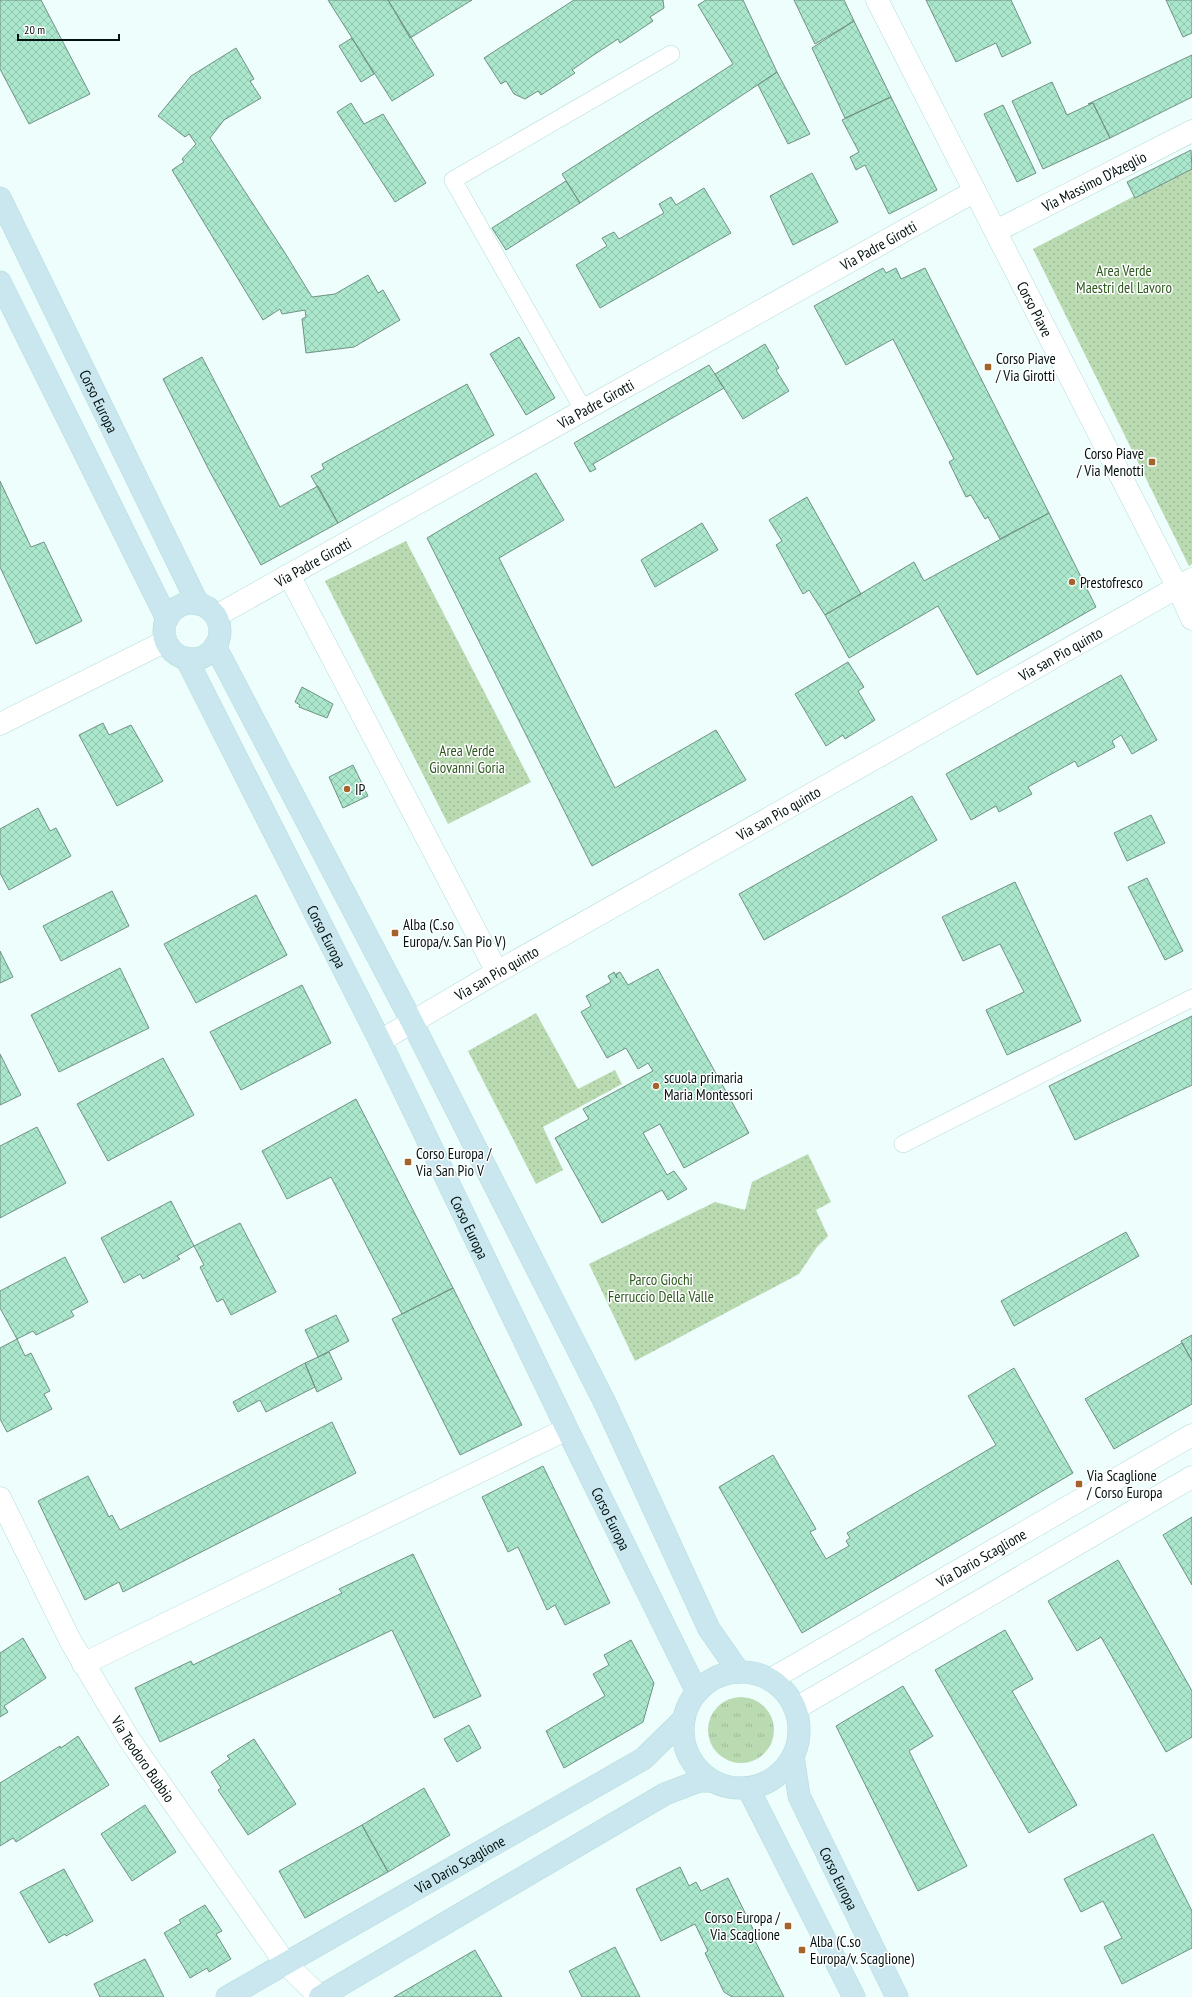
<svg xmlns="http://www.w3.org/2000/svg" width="1192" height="1997" font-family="'PT Sans Narrow',sans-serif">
	<defs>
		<pattern id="grass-tufts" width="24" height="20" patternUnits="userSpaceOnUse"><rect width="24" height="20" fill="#badab2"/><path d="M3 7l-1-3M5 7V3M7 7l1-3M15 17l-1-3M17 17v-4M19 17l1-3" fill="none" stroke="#9eba98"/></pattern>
		<pattern id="park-dots" width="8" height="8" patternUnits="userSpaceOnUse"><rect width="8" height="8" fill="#badab2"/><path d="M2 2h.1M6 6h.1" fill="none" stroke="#9eba98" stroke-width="1.8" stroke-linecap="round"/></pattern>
		<pattern id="building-cross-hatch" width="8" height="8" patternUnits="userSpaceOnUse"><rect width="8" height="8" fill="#aae7cc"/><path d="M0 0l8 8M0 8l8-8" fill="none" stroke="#91c5ae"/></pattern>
	</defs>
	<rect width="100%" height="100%" fill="#edfefd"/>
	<path fill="url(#grass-tufts)" d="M708 1730a33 33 0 1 1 66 0a33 33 0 1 1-66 0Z"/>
	<path fill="url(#park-dots)" d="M1192 166V564L1189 566 1033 249Z
		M406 541 531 782 448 824 325 581Z
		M536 1013 578 1089 615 1070 622 1084 543 1127 563 1170 536 1184 468 1051Z
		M808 1154 831 1202 816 1210 828 1236 817 1247 799 1274 635 1361 589 1264 715 1202 745 1210 752 1182Z"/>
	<path fill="url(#building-cross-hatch)" stroke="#719283" d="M0 0H41L90 94 29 124 0 69Z
		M328 0H388L434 75 392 101Z
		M388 0H472L410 38Z
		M574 0H663L664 8 650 17 653 21 620 43 618 39 595 54 572 70 575 73 541 95 538 91 525 99 514 94 506 81 501 84 484 58Z
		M706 0H743L777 72 580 203 562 174 733 64 698 5Z
		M794 0H844L854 21 815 44Z
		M926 0H1011L1031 43 1002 57 996 43 956 62Z
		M1166 0H1192V33L1183 37Z
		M854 21 891 97 845 118 812 48Z
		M352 38 374 74 361 82 339 46Z
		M236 48 254 79 250 81 261 98 224 120 210 138 285 253 312 297 335 294 368 275 378 293 383 290 400 320 354 347 306 353 302 319 306 317 305 310 282 314 280 309 263 320 172 170 184 162 182 159 196 144 189 134 185 137 158 116 191 76Z
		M1192 55V97L1110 138 1093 103 1088 104Z
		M777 72 810 134 788 144 758 85Z
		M1052 82 1067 115 1093 103 1110 138 1043 169 1012 101Z
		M891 97 937 190 889 214 865 165 856 170 850 157 859 152 842 120Z
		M351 103 364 124 383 114 426 183 395 202 337 112Z
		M1003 105 1036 173 1017 182 984 114Z
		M1191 150 1192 169 1135 198 1127 182Z
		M812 173 838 222 793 245 770 196Z
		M566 181 580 203 506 250 492 228Z
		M704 188 731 233 600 308 576 265 607 246 602 238 614 232 619 239 664 213 659 204 671 197 676 205Z
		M883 268 886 273 896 268 901 279 925 268 1049 513 1000 539 988 517 985 519 971 495 966 497 949 462 954 459 893 339 846 365 814 306Z
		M519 337 555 398 526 415 490 354Z
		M765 344 779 368 776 370 789 391 743 419 715 374Z
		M202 357 280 507 318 486 338 523 261 565 209 470 163 379Z
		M709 365 724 388 593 464 596 469 590 472 574 443Z
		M467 384 494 435 338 523 311 476 324 469 322 464Z
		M536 473 564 520 499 558 615 788 716 730 746 780 592 866 427 538Z
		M0 481 31 547 44 542 82 621 36 644 0 567Z
		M807 497 861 594 825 615 809 590 803 594 776 545 782 541 769 520Z
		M1049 513 1096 607 977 675 938 606 849 658 825 615 914 562 924 581Z
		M702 523 718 550 655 587 641 560Z
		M848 662 864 687 858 691 875 720 845 739 843 735 826 746 795 694Z
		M1121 675 1157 740 1132 754 1121 735 1112 741 1115 747 1078 767 1075 761 1028 787 1032 794 999 812 996 806 971 820 946 774Z
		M302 687 333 704 327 718 299 707 300 705 295 702Z
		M103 723 109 735 131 725 163 781 117 806 79 735Z
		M353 765 368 796 343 808 329 777Z
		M912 796 937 840 846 894 764 940 739 894Z
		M38 808 50 831 56 828 71 856 9 890 0 873V829Z
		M1151 815 1165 843 1127 861 1114 833Z
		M1147 878 1183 951 1165 960 1128 887Z
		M1015 882 1081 1021 1007 1055 986 1010 1024 992 1000 944 963 961 942 917Z
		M112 891 129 926 61 961 43 926Z
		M256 895 287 955 196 1003 164 944Z
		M0 951 13 977 0 983Z
		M120 968 149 1028 59 1072 31 1015Z
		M658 969 749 1133 684 1168 660 1124 643 1133 667 1175 674 1171 687 1189 668 1200 662 1190 602 1223 555 1138 589 1119 583 1109 653 1071 648 1063 638 1069 626 1048 607 1058 581 1012 591 1006 586 996 611 982 608 976 614 972 617 978 616 974 620 972 628 985Z
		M302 985 331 1043 241 1090 210 1032Z
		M1192 1016V1085L1075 1140 1049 1086Z
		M0 1054 21 1095 0 1105Z
		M163 1058 194 1115 108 1161 77 1104Z
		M356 1099 453 1288 402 1314 331 1177 287 1199 262 1151Z
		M37 1127 66 1183 0 1218V1146Z
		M171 1201 194 1246 177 1256 180 1259 143 1279 140 1274 124 1283 101 1238Z
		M240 1223 276 1292 231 1315 223 1299 217 1302 200 1267 204 1265 194 1246Z
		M1126 1232 1139 1256 1014 1326 1001 1301Z
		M65 1257 88 1302 71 1311 74 1316 36 1335 33 1331 17 1339 0 1308V1291Z
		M453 1288 522 1425 460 1455 392 1319Z
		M336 1315 349 1341 318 1357 305 1330Z
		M1192 1335V1361L1181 1341Z
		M17 1339 25 1356 31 1353 50 1391 44 1394 52 1409 7 1432 0 1419V1348Z
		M1182 1343 1192 1361V1404L1114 1449 1085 1399Z
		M329 1352 342 1379 317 1392 305 1363Z
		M305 1363 315 1387 266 1412 260 1400 238 1412 233 1402Z
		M1014 1368 1073 1473 802 1633 719 1487 773 1455 816 1529 810 1532 826 1559 849 1546 846 1541 850 1538 847 1533 996 1445 968 1396Z
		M332 1422 356 1473 123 1592 119 1582 85 1600 38 1501 88 1476 109 1517 112 1515 120 1530Z
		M543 1466 610 1603 565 1625 555 1605 547 1610 518 1547 508 1552 482 1497Z
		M1192 1517V1585L1163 1535Z
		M413 1554 481 1696 434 1718 392 1630 160 1742 135 1688 191 1661 193 1665 342 1593 339 1589Z
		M1118 1560 1192 1691V1737L1166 1752 1101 1637 1077 1651 1048 1601Z
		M1005 1630 1033 1679 1012 1691 1077 1805 1029 1833 935 1670Z
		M23 1638 46 1678 4 1706 8 1712 0 1717V1653Z
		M631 1640 654 1683 643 1722 564 1768 546 1731 605 1696 593 1674 609 1665 604 1655Z
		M903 1686 933 1736 909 1751 967 1866 918 1891 836 1726Z
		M469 1725 481 1748 457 1762 444 1739Z
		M78 1736 109 1785 16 1842 13 1838 0 1846V1783L60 1746 61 1748Z
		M254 1739 296 1804 248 1835 218 1790 221 1788 211 1772 230 1759 227 1756Z
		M424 1788 450 1835 388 1872 362 1825Z
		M145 1805 176 1852 132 1881 101 1834Z
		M362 1825 388 1872 305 1918 279 1871Z
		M1153 1834 1192 1911V1948L1122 1984 1104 1947 1122 1938 1103 1901 1081 1912 1064 1879Z
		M680 1867 689 1886 696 1882 701 1891 728 1878 754 1931 751 1933 784 1997H732L724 1992 705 1953 708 1951 695 1924 661 1941 636 1889Z
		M64 1869 93 1921 66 1936 65 1934 49 1943 20 1892Z
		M205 1905 222 1931 216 1934 231 1959 209 1972 207 1968 190 1978 164 1933 181 1923 179 1920Z
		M615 1947 640 1997H582L569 1971Z
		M475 1950 502 1997H394Z
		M145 1959 164 1997H100L94 1984Z"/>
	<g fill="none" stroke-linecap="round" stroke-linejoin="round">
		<defs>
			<path id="service" d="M584 411 453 180 671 54
				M903 1144 1192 998"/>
			<g id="minor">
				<path id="s1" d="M877 0 1178 588 1192 619"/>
				<path id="s2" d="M996 231 1192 131"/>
				<path d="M289 575 497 972"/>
				<path id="s3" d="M216 616 975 191"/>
				<path d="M0 724 166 641"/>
				<path id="s4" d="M380 1041 497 972 1192 579"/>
				<path id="s5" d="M0 1498 71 1642 129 1739 285 1963 320 1997"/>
				<path d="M83 1664 567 1429"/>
				<path id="s6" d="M770 1680 1192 1435"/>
				<path d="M795 1709 1192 1477"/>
			</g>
			<g id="secondary">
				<path id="s7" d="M0 198 198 604"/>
				<path d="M0 282 167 619"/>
				<circle cx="192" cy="631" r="28"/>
				<path d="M215 646 412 1022 605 1403 709 1629 739 1672"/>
				<path id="s8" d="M186 658 380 1041 567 1429 697 1692"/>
				<circle cx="741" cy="1730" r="58"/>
				<path id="s9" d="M793 1756 799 1796 897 1997"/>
				<path d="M748 1788 854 1997"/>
				<path id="s10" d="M227 1997 643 1759 684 1719"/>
				<path d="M320 1997 665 1794 699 1781H712"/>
			</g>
		</defs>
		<use href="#service" stroke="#b2dcda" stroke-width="18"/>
		<use href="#minor" stroke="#b2dcda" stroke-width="23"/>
		<use href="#secondary" stroke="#b2dcda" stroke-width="23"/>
		<use href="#service" stroke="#fff" stroke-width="17"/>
		<use href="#minor" stroke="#fff" stroke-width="22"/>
		<use href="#secondary" stroke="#cae7ef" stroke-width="22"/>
	</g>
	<g fill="#a3642c" stroke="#fff" stroke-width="1.5">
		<rect x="984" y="363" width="8" height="8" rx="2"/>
		<rect x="1148" y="458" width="8" height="8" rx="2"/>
		<circle cx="1072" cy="582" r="4"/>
		<circle cx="347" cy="789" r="4"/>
		<rect x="391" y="929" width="8" height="8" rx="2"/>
		<circle cx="656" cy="1086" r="4"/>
		<rect x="404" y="1158" width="8" height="8" rx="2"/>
		<rect x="1075" y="1480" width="8" height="8" rx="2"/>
		<rect x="784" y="1922" width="8" height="8" rx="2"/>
		<rect x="798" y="1946" width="8" height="8" rx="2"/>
	</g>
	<g text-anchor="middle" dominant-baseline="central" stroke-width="3" stroke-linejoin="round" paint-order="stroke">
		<g font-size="15" fill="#031211" stroke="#fff">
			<text stroke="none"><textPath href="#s2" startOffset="110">Via Massimo D'Azeglio</textPath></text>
			<text stroke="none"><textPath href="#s3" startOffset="759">Via Padre Girotti</textPath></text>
			<text stroke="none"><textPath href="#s1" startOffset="347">Corso Piave</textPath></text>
			<text stroke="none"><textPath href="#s7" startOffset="226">Corso Europa</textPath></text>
			<text stroke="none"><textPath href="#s3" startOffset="435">Via Padre Girotti</textPath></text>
			<text stroke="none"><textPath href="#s3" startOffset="111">Via Padre Girotti</textPath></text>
			<text stroke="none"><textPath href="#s4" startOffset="783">Via san Pio quinto</textPath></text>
			<text stroke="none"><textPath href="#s4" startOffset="459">Via san Pio quinto</textPath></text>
			<text stroke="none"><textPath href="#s8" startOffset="312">Corso Europa</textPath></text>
			<text stroke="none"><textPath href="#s4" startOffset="135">Via san Pio quinto</textPath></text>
			<text stroke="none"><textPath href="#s8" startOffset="636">Corso Europa</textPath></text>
			<text stroke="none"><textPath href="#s8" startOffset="960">Corso Europa</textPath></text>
			<text stroke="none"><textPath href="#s6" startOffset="244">Via Dario Scaglione</textPath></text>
			<text stroke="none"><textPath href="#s5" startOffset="298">Via Teodoro Bubbio</textPath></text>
			<text stroke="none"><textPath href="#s10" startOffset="268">Via Dario Scaglione</textPath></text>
			<text stroke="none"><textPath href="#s9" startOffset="132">Corso Europa</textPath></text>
		</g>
		<g font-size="15" fill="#2b581c" stroke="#fff">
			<text x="1124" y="270">Area Verde<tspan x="1124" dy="17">Maestri del Lavoro</tspan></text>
			<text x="467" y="750">Area Verde<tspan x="467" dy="17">Giovanni Goria</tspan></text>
			<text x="661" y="1279">Parco Giochi<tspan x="661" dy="17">Ferruccio Della Valle</tspan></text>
		</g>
		<g font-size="15" fill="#031211" stroke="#fff" text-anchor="start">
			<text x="996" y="358">Corso Piave<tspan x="996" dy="17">/ Via Girotti</tspan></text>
			<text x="1144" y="453" text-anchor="end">Corso Piave<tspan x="1144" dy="17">/ Via Menotti</tspan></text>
			<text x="1080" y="582">Prestofresco</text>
			<text x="355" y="789">IP</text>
			<text x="403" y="924">Alba (C.so<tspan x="403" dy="17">Europa/v. San Pio V)</tspan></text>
			<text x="664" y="1077">scuola primaria<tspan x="664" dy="17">Maria Montessori</tspan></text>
			<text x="416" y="1153">Corso Europa /<tspan x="416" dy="17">Via San Pio V</tspan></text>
			<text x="1087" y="1475">Via Scaglione<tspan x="1087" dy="17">/ Corso Europa</tspan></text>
			<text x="780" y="1917" text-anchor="end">Corso Europa /<tspan x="780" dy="17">Via Scaglione</tspan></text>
			<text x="810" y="1941">Alba (C.so<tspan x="810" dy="17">Europa/v. Scaglione)</tspan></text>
		</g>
	</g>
	<path d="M18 34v6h101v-6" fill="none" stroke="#031211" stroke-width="2"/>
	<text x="24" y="34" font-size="12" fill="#031211" stroke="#ffffff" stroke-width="3" paint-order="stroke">20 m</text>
</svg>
